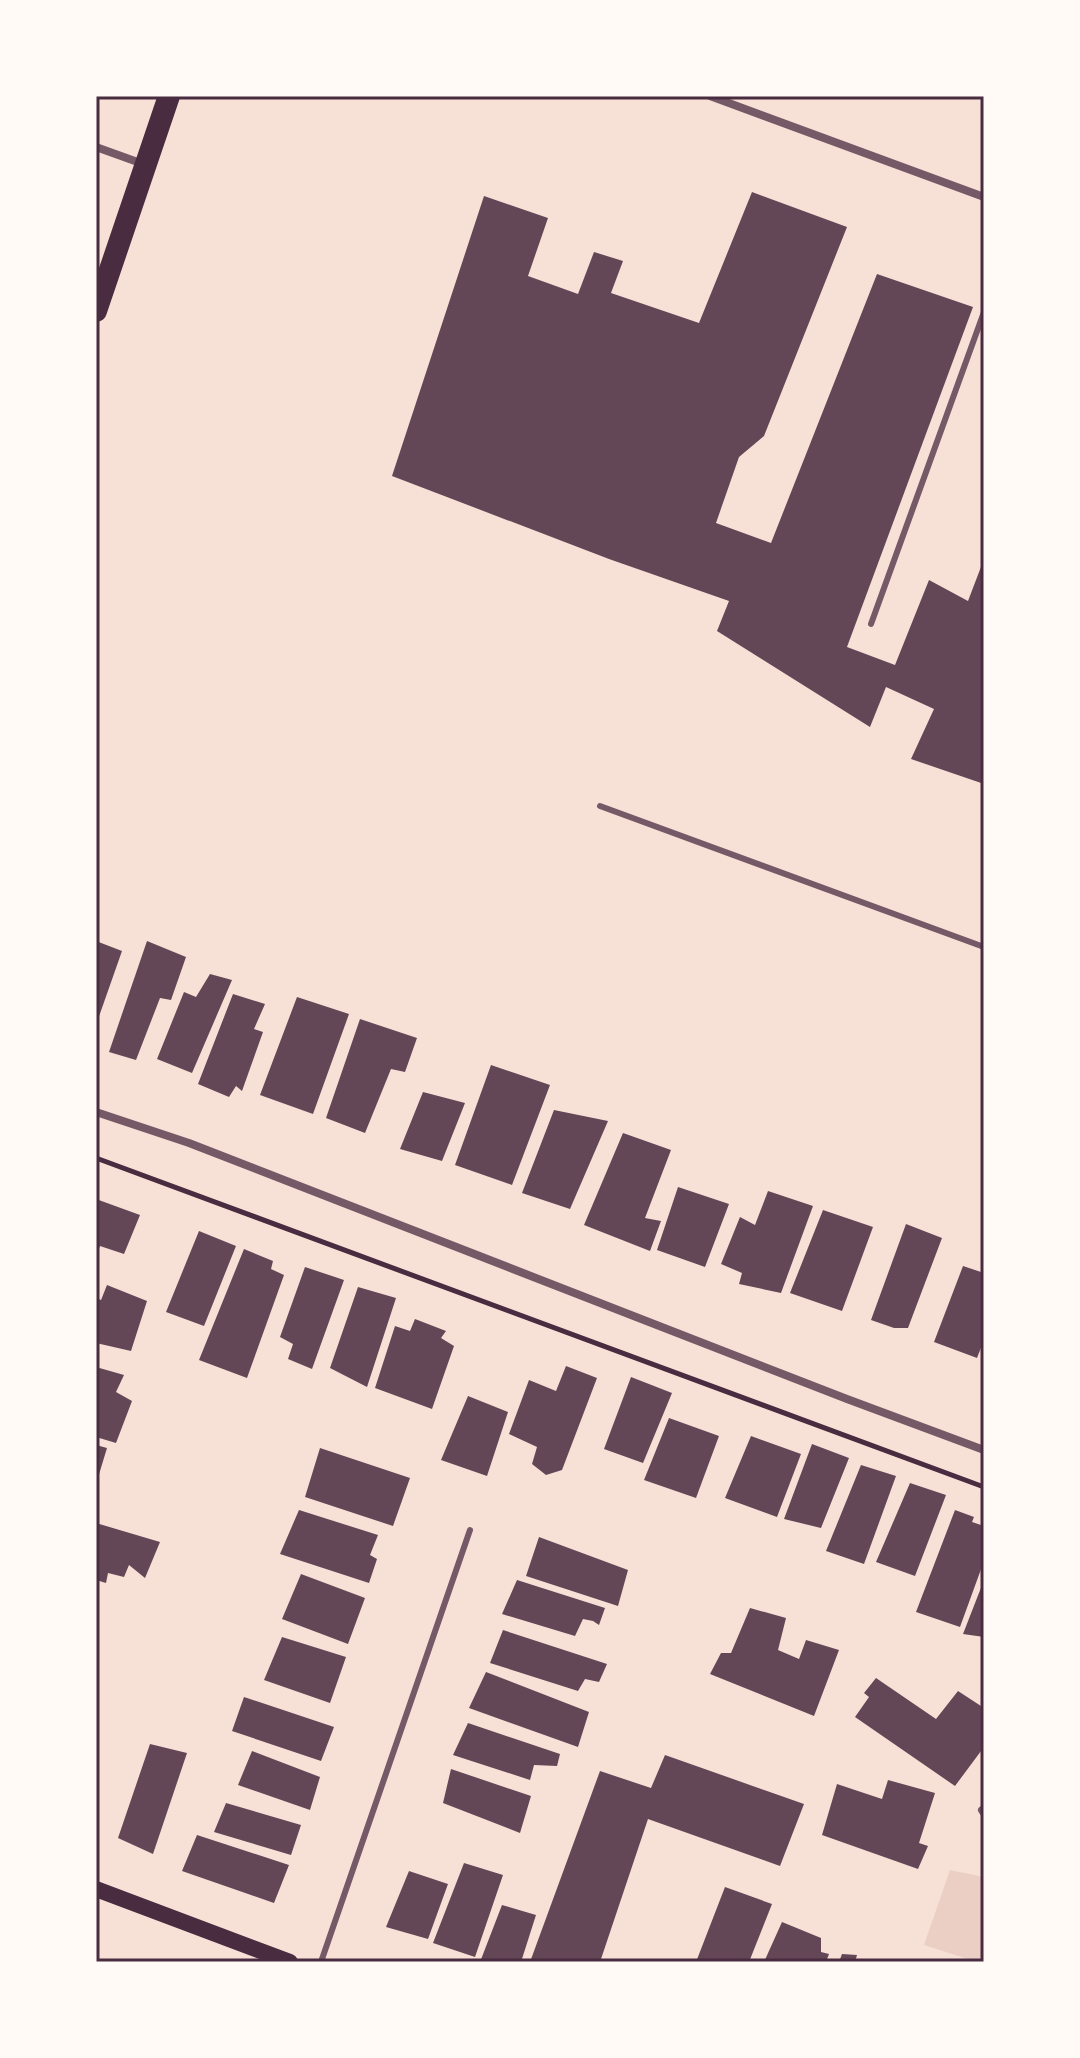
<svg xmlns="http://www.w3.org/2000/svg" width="1080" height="2058" font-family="'Fira Sans Condensed',sans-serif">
	<rect width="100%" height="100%" fill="#f7e1d7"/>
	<path fill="#ebcfc5" d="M950 1870 984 1877V1962H977L924 1945Z"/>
	<path fill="#644757" d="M752 192 847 227 764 436 739 457 716 523 771 543 877 274 973 307 847 647 895 665 929 580 968 601 984 559V784L911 759 934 709 886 687 870 727 717 631 729 601 609 559 392 476 484 196 548 218 528 276 578 294 594 252 623 261 611 293 699 323Z
		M96 941 122 951 96 1025Z
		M147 941 186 957 171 1000 160 998 136 1060 109 1052Z
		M210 974 232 980 192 1073 157 1059 184 992 196 997Z
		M233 994 265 1004 254 1029 263 1032 242 1091 236 1086 229 1097 198 1084Z
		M297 997 349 1014 313 1114 260 1095Z
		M360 1019 417 1038 405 1072 391 1069 365 1133 326 1118Z
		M491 1065 550 1085 512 1185 455 1165Z
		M423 1092 465 1103 442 1161 400 1149Z
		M554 1110 608 1121 570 1209 522 1193Z
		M623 1133 671 1150 645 1218 661 1221 650 1251 584 1225Z
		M678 1187 729 1204 705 1267 657 1250Z
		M768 1191 813 1206 781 1293 739 1284 742 1273 721 1264 740 1217 755 1225Z
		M96 1199 140 1215 124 1254 100 1246 96 1257Z
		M823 1210 873 1227 842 1311 790 1293Z
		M906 1224 942 1238 908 1328H894L871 1320Z
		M199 1231 236 1246 204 1326 166 1312Z
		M244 1249 273 1261 271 1269 284 1275 247 1378 199 1360Z
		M963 1266 984 1273V1340L977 1358 934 1342Z
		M305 1267 344 1280 312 1369 288 1359 293 1344 280 1337Z
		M107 1285 147 1301 131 1351 96 1343V1298L101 1300Z
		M358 1287 396 1298 367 1387 330 1368Z
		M415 1319 446 1331 441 1338 454 1346 432 1409 375 1388 395 1326 410 1331Z
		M566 1366 597 1378 562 1470 546 1475 532 1464 537 1447 509 1434 529 1380 556 1391Z
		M96 1367 124 1375 116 1392 132 1401 116 1443 96 1437Z
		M631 1377 672 1393 643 1463 604 1449Z
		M468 1396 508 1412 487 1476 441 1460Z
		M669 1418 719 1436 696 1498 644 1480Z
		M751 1436 801 1454 777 1517 725 1498Z
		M812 1444 849 1458 821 1528 784 1519Z
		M96 1445 107 1448 97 1481H96Z
		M320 1448 410 1478 393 1526 305 1497Z
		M861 1465 896 1476 864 1564 826 1551Z
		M910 1483 946 1495 915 1576 876 1562Z
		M299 1510 378 1535 370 1555 377 1559 369 1583 280 1554Z
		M955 1510 974 1517 972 1522 984 1526V1561L960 1627 916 1612Z
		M96 1523 160 1542 145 1578 129 1565 124 1577 108 1573 106 1583 96 1580Z
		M539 1537 628 1570 618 1606 526 1576Z
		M301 1574 365 1598 348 1644 282 1619Z
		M517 1580 605 1608 599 1625 593 1621 583 1619 575 1636 502 1614Z
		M984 1580V1637L963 1634Z
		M750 1608 786 1618 778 1650 799 1659 806 1640 839 1650 814 1716 710 1674 721 1653H731Z
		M503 1630 607 1664 599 1682 585 1679 578 1691 490 1663Z
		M282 1637 346 1657 330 1703 264 1680Z
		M486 1672 589 1712 578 1747 469 1708Z
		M876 1678 936 1719 958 1691 981 1706 984 1720V1747L955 1786 855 1717 869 1697 864 1693Z
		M244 1697 334 1727 321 1761 232 1731Z
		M468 1723 560 1754 557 1766 534 1765 530 1780 453 1755Z
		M150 1744 187 1753 153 1854 118 1838Z
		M252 1751 320 1777 310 1810 238 1785Z
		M665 1755 804 1804 780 1866 648 1819 600 1962H530L600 1771 651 1788Z
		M451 1769 531 1796 520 1833 443 1803Z
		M888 1780 935 1793 919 1843 928 1846 918 1869 822 1835 837 1784 882 1799Z
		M226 1803 301 1825 291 1855 214 1832Z
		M197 1835 289 1865 274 1903 182 1871Z
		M464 1863 503 1875 475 1957 433 1943Z
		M409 1871 448 1884 428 1939 386 1927Z
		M725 1887 772 1904 749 1962H696Z
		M502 1905 536 1915 521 1962H480Z
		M782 1922 821 1938V1952L829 1954 826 1962H764Z
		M842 1954 857 1955 855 1962H839Z"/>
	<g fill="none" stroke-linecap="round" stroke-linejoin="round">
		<path stroke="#4a2c40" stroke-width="5" d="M96 1158 984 1487"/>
		<path stroke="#755966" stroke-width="6" d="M871 624 984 312
			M600 806 984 947
			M321 1962 470 1530"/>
		<path stroke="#755966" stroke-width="8" d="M710 96 984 197
			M96 147 146 165
			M96 1112 189 1143 847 1399 984 1450
			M982 1810 984 1813"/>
		<path stroke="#4a2c40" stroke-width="16" d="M96 1889 290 1962"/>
		<path stroke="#4a2c40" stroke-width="22" d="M96 311 169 96"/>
	</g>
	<rect width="1080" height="2058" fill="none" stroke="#fffaf5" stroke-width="196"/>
	<rect x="98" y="98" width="884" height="1862" fill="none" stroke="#4a2c40" stroke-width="3"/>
</svg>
